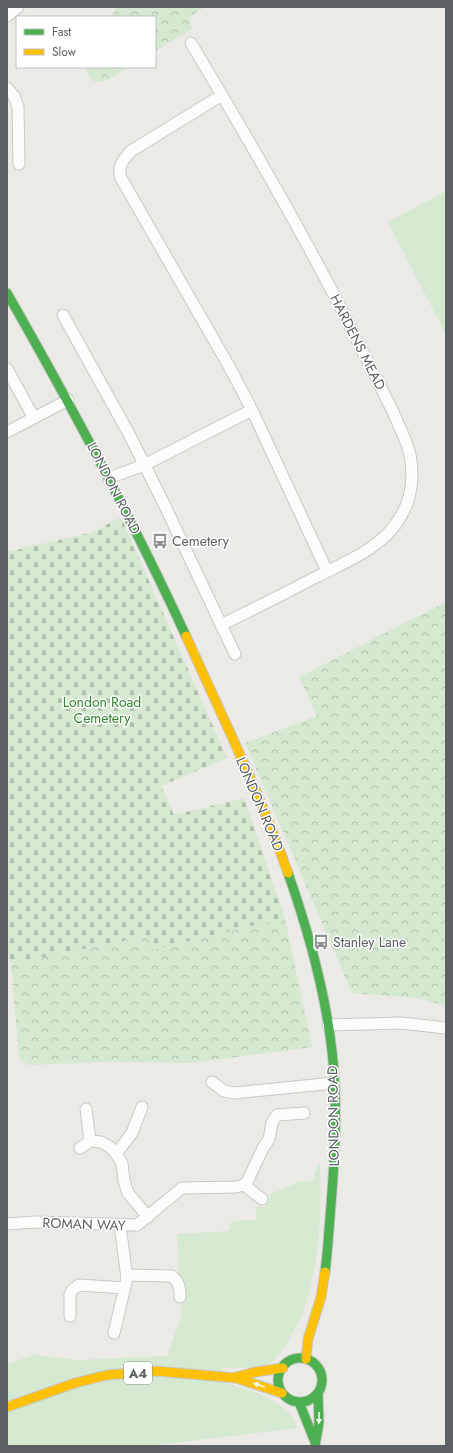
<svg xmlns="http://www.w3.org/2000/svg" width="453" height="1453" font-family="Jost,sans-serif">
	<defs>
		<pattern id="cemetery-stones" width="16" height="16" patternUnits="userSpaceOnUse"><rect width="16" height="16" fill="#d4e9cf"/><path d="M2 7V4a2 2 0 0 1 4 0v3zM10 15v-3a2 2 0 0 1 4 0v3z" fill="#afc0ac"/></pattern>
		<pattern id="park-crowns" width="20" height="18" patternUnits="userSpaceOnUse"><rect width="20" height="18" fill="#d4e9cf"/><path d="M2 6a3 3 0 1 1 6 0M12 15a3 3 0 1 1 6 0" fill="none" stroke="#afc0ac"/></pattern>
	</defs>
	<rect width="100%" height="100%" fill="#eceae6"/>
	<path fill="#d4e9cf" d="M446 191V335L388 222Z
		M318 1164 320 1165C322 1214 319 1264 304 1310 301 1318 296 1326 292 1334 287 1344 277 1360 267 1365 257 1370 234 1367 222 1368L223 1382C245 1389 271 1395 288 1412 293 1416 295 1423 297 1428L148 1446H7V1364L34 1355 77 1360 167 1356 182 1314 177 1234 230 1231 231 1221 256 1220V1207H265L271 1194 298 1182 313 1180Z"/>
	<path fill="url(#cemetery-stones)" d="M121 517 227 758 161 786 174 815 244 798 285 918 151 950 147 936 11 964 7 948V552L93 532Z"/>
	<path fill="url(#park-crowns)" d="M115 7H205L189 17 192 29 155 51V17H111L116 8Z
		M87 67H128C120 72 100 89 91 79 88 75 86 72 87 67Z
		M446 602V1006L418 998 352 993 245 743 317 716 299 677Z
		M285 918 312 1047 191 1063 107 1062 28 1065 19 1058 11 964 148 936 151 950Z"/>
	<g fill="none" stroke-linecap="round" stroke-linejoin="round">
		<defs>
			<path id="street" d="M7 16 18 7
				M191 43C250 142 309 243 360 346 372 369 384 393 395 416 400 429 407 441 410 455 414 475 412 498 401 516 384 547 348 561 318 576 286 593 253 609 221 625
				M7 88 14 96 18 107 19 164
				M222 95 131 151C123 160 117 166 121 178L230 368 252 410 327 571
				M63 315 129 434 165 506 235 654
				M7 369 34 418
				M7 432 68 400
				M109 478 144 465 252 410
				M328 1025 401 1023 446 1028
				M212 1082 224 1091 234 1093 334 1083
				M90 1141 101 1142 110 1147 116 1154 122 1163 124 1181 128 1193 148 1217
				M80 1148 90 1141 86 1109
				M116 1154 132 1133 142 1107
				M244 1185 247 1182 263 1148 269 1139 272 1123 277 1115 304 1113
				M7 1224 35 1222 137 1225 182 1188 236 1187 244 1185 262 1199
				M127 1275 172 1276C179 1282 180 1288 180 1297
				M70 1316V1294L72 1290 79 1285 125 1288
				M114 1333 127 1278 120 1225"/>
			<path id="fast" d="M7 293C71 405 132 519 186 636
				M288 873C308 930 325 990 332 1051 338 1103 335 1154 331 1205 329 1227 328 1250 325 1272
				M278 1380a22 22 0 1 1 44 0a22 22 0 1 1-44 0Z
				M299 1402 315 1442
				M315 1446 319 1423 318 1393"/>
			<path id="slow" d="M186 636C221 714 259 791 288 873
				M306 1359 308 1339 321 1297 325 1272
				M236 1377 255 1372 283 1368
				M7 1407 75 1383 107 1375 156 1371 236 1378 282 1393"/>
		</defs>
		<use href="#street" stroke="#c8c8c8" stroke-width="13"/>
		<use href="#fast" stroke="#c7c7c6" stroke-width="11"/>
		<use href="#slow" stroke="#c7c7c6" stroke-width="11"/>
		<use href="#street" stroke="#fcfcfb" stroke-width="11"/>
		<use href="#fast" stroke="#4caf50" stroke-width="9"/>
		<use href="#slow" stroke="#ffc107" stroke-width="9"/>
	</g>
	<defs><path id="oneway-solid" d="M-6-.8H1V-3.2L6.5 0L1 3.2V.8H-6Z"/></defs>
	<g fill="#f6fbf6">
		<use href="#oneway-solid" transform="translate(259 1385) rotate(-161)"/>
		<use href="#oneway-solid" transform="translate(319 1418) rotate(92)"/>
	</g>
	<defs>
		<symbol id="bus-bare" viewBox="-9 -9 18 18"><path d="M-5-6H5V4H4V6H2V4H-2V6H-4V4H-5ZM-3.5-4V0h7V-4ZM-3.5 1.2v1.5H-2V1.2ZM2 1.2v1.5H3.5V1.2Z" fill="#8e9092" stroke="#fff" stroke-width="2.5" paint-order="stroke"/></symbol>
	</defs>
	<g fill-rule="evenodd">
		<use href="#bus-bare" x="149" y="530" width="22" height="22"/>
		<use href="#bus-bare" x="310" y="931" width="22" height="22"/>
	</g>
	<g text-anchor="middle" dominant-baseline="central" stroke-width="3" stroke-linejoin="round" paint-order="stroke">
		<rect fill="#fff" stroke="#8c9092" stroke-width="1" x="124" y="1362" width="28" height="22" rx="3"/>
		<g font-size="13" font-weight="bold" fill="#5b6064">
			<text x="138" y="1373">A4</text>
		</g>
		<g font-size="14" fill="#5b6064" stroke="#fff">
			<text transform="translate(358 342) rotate(63)">HARDENS MEAD</text>
			<text transform="translate(114 488) rotate(63)">LONDON ROAD</text>
			<text transform="translate(260 804) rotate(67)">LONDON ROAD</text>
			<text transform="translate(333 1116) rotate(-91)">LONDON ROAD</text>
			<text transform="translate(84 1224) rotate(2)">ROMAN WAY</text>
		</g>
		<g font-size="14" fill="#5b6064" stroke="#fff" text-anchor="start">
			<text x="172" y="541">Cemetery</text>
			<text x="333" y="942">Stanley Lane</text>
		</g>
		<g font-size="14" fill="#30872f" stroke="#fff">
			<text x="102" y="702">London Road<tspan x="102" dy="16">Cemetery</tspan></text>
		</g>
	</g>
	<rect width="453" height="1453" fill="none" stroke="#5b6064" stroke-width="16"/>
	<rect x="16" y="16" width="140" height="52" fill="#ffffff" stroke="#bdbfc1"/>
	<rect x="24" y="29" width="20" height="6" fill="#4caf50" stroke="#bdbfc1"/>
	<text x="52" y="36" font-size="12" fill="#5b6064">Fast</text>
	<rect x="24" y="49" width="20" height="6" fill="#ffc107" stroke="#bdbfc1"/>
	<text x="52" y="56" font-size="12" fill="#5b6064">Slow</text>
</svg>
